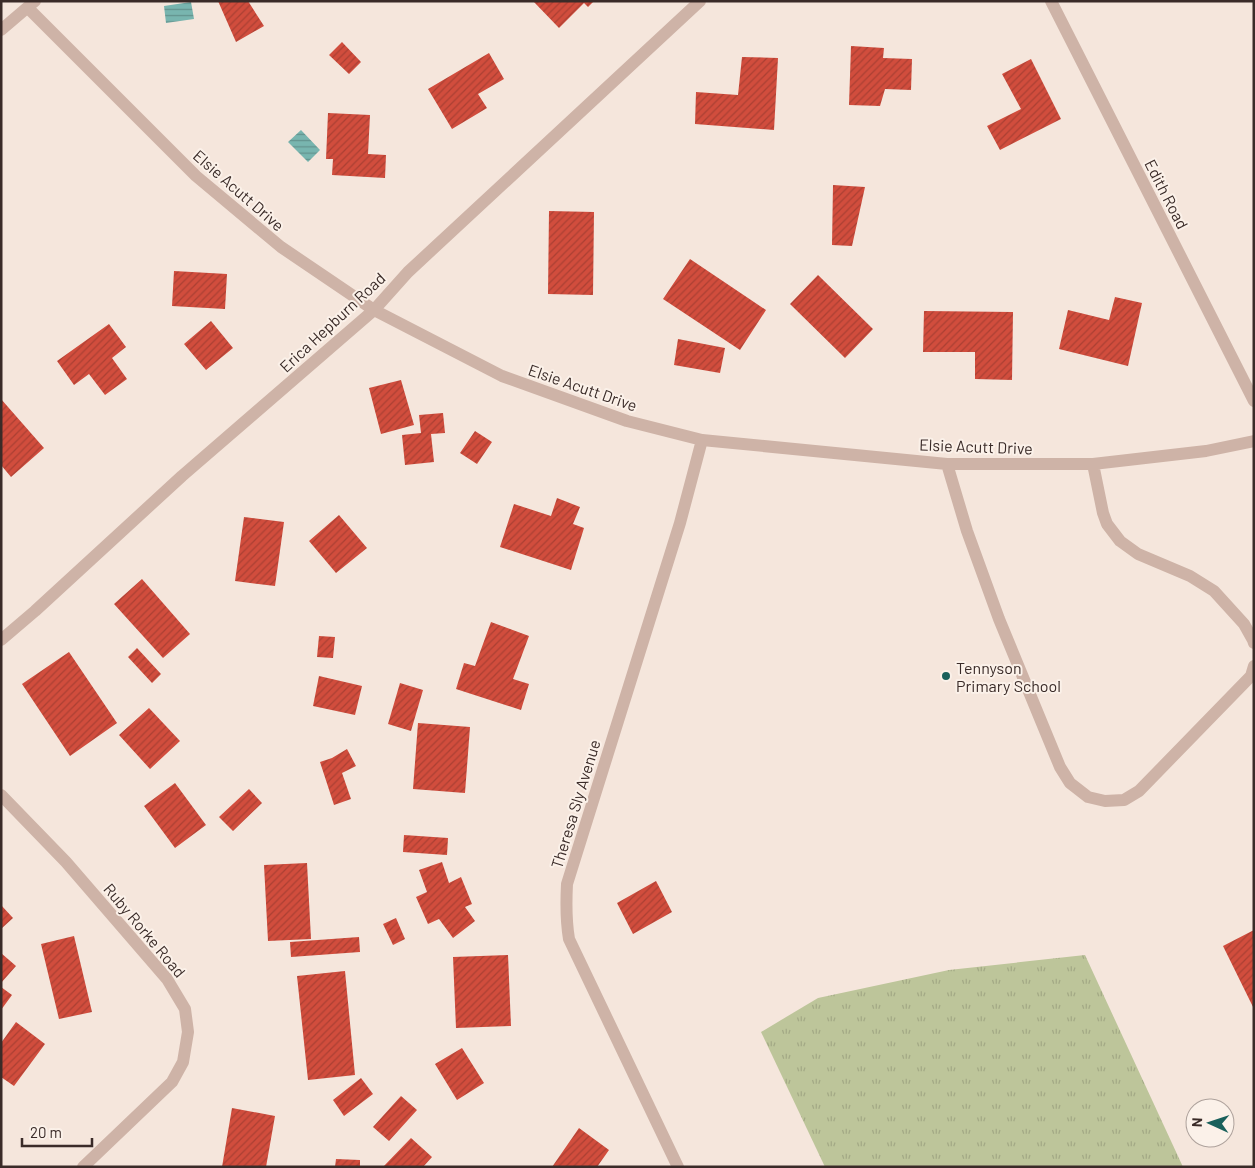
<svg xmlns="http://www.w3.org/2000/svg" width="1255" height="1168" font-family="Barlow,sans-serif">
	<defs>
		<pattern id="park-tufts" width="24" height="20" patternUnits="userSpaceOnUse" patternTransform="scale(1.25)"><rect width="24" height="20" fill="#bdc59a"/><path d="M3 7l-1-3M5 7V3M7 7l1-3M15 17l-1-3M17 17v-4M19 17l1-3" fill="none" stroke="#a3a985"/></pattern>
		<pattern id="water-rules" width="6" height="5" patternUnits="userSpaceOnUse" patternTransform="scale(1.25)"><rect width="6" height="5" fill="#78b5af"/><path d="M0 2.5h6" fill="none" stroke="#63938e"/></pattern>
		<pattern id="building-hatch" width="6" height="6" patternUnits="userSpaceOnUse" patternTransform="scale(1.25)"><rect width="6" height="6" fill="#d14d3d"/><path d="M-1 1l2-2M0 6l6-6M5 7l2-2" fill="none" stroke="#ab4033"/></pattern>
	</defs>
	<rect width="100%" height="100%" fill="#f5e6dc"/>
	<path fill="url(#park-tufts)" d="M1085 955 1183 1167H825L761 1032 818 998 949 970Z"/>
	<path fill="url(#water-rules)" d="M191 2 194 19 166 23 164 6Z
		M301 130 320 150 308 162 288 142Z"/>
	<path fill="url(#building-hatch)" d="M218 1H248L264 26 236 42Z
		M533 1H594L588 7 584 3 559 28Z
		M342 42 361 62 349 74 329 55Z
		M851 46 884 48 883 58 912 59 911 90 885 89 880 106 849 105Z
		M489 53 504 79 478 94 487 108 452 129 428 89Z
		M742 57 778 58 774 130 695 124 696 92 738 95Z
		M1031 59 1061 119 1000 150 987 126 1021 109 1002 74Z
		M328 113 370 115 368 154 386 155 385 178 332 175 333 159H326Z
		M833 185 865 187 852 246 832 245Z
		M549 211 594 212 593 295 548 294Z
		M690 259 766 310 740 350 663 299Z
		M174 271 227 274 225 309 172 306Z
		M818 275 873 329 845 358 790 304Z
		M1115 297 1142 303 1128 366 1059 349 1068 310 1109 320Z
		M924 311 1013 312 1012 380 975 379V352H923Z
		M211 321 233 348 206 370 184 344Z
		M109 324 126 347 112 358 127 379 105 395 89 374 74 385 57 361Z
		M678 339 725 348 720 373 674 365Z
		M401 380 414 425 381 434 369 388Z
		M1 399 44 448 11 477 1 465Z
		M443 413 445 433 431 434 434 462 405 465 402 435 421 433 419 415Z
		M475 431 492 442 477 464 460 453Z
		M557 498 580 507 573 524 584 528 571 570 500 547 514 504 551 516Z
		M339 515 367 548 336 573 309 541Z
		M244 517 284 522 275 586 235 581Z
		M142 579 190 634 163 658 114 604Z
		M491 622 529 636 513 679 529 684 521 710 456 689 464 663 475 666Z
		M319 636 335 637 333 658 317 657Z
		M137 648 161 674 152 683 128 657Z
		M69 652 117 723 70 756 22 684Z
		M319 676 362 686 355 715 313 706Z
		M400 683 423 690 411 731 388 724Z
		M149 708 180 741 150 769 119 735Z
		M418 723 470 727 465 793 413 789Z
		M347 749 356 766 342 773 351 799 334 805 320 762 332 758Z
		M175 783 206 825 175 848 144 806Z
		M249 789 262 803 233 831 219 817Z
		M404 835 448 838 447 855 403 852Z
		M442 862 449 883 461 877 472 904 465 907 475 921 453 938 439 919 428 924 416 897 427 892 419 870Z
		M307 863 311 939 268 941 264 865Z
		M656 881 672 912 633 934 617 903Z
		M1 905 13 918 1 929Z
		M396 918 405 939 393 945 383 924Z
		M1254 930V1009L1223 946Z
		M74 936 92 1012 59 1019 41 944Z
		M359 937 360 952 291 957 290 942Z
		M1 953 16 966 1 983Z
		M508 955 511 1026 456 1028 453 957Z
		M345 971 355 1075 308 1080 297 976Z
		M1 987 12 995 1 1010Z
		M16 1022 45 1044 14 1086 1 1077V1043Z
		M462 1048 484 1083 457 1100 435 1064Z
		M361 1078 373 1094 344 1116 333 1100Z
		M401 1096 417 1110 389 1141 373 1127Z
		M232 1108 275 1116 266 1167H222Z
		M579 1128 609 1150 597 1167H552Z
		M411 1138 432 1157 423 1167H383Z
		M336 1159 360 1160V1167H335Z"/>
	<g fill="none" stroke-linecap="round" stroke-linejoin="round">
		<path stroke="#ceb3a7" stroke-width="12" d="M1051 1 1254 401
			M28 8 196 176 281 247 374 310 502 376 627 421 702 440 947 464H1093L1206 451 1254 441
			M1 30 35 1
			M947 464 967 531 999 619 1060 767 1070 783 1088 797 1105 801 1124 800 1139 791 1251 676 1254 666
			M1093 464 1103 513 1107 524 1120 541 1138 554 1190 576 1214 591 1244 624 1253 640 1254 643
			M1 640 35 611 182 476 374 310 408 272 700 1
			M1 795 66 862 167 979 185 1009 188 1032 183 1062 172 1082 83 1167
			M678 1167 569 939C566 921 566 903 567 884L680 523 702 440"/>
	</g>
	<circle fill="#19605b" stroke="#fbf1e9" stroke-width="2" cx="946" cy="676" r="5"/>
	<g text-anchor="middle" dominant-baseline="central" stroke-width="4" stroke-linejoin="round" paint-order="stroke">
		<g font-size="16" fill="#3a2b28" stroke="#fbf1e9">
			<text transform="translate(239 190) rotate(41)">Elsie Acutt Drive</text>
			<text transform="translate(1167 194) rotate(63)">Edith Road</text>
			<text transform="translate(332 322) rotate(-43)">Erica Hepburn Road</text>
			<text transform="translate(583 387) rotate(19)">Elsie Acutt Drive</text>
			<text transform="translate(976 446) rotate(2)">Elsie Acutt Drive</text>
			<text transform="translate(575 804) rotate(-73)">Theresa Sly Avenue</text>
			<text transform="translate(145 930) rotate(50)">Ruby Rorke Road</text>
		</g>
		<g font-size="16" fill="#3a2b28" stroke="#fbf1e9" text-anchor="start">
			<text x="956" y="667">Tennyson<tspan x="956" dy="18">Primary School</tspan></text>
		</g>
	</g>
	<rect width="1255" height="1168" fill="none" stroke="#3a2b28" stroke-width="5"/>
	<g transform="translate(1210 1123) rotate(273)"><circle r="24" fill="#fbf1e9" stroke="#aea29c"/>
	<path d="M0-4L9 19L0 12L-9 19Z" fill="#19605b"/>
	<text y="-8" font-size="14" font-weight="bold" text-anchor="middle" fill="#3a2b28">N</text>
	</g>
	<path d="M22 1138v8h70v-8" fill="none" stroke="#3a2b28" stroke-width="2.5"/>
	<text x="30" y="1138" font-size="15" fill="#3a2b28" stroke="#fbf1e9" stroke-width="4" paint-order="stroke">20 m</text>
</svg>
